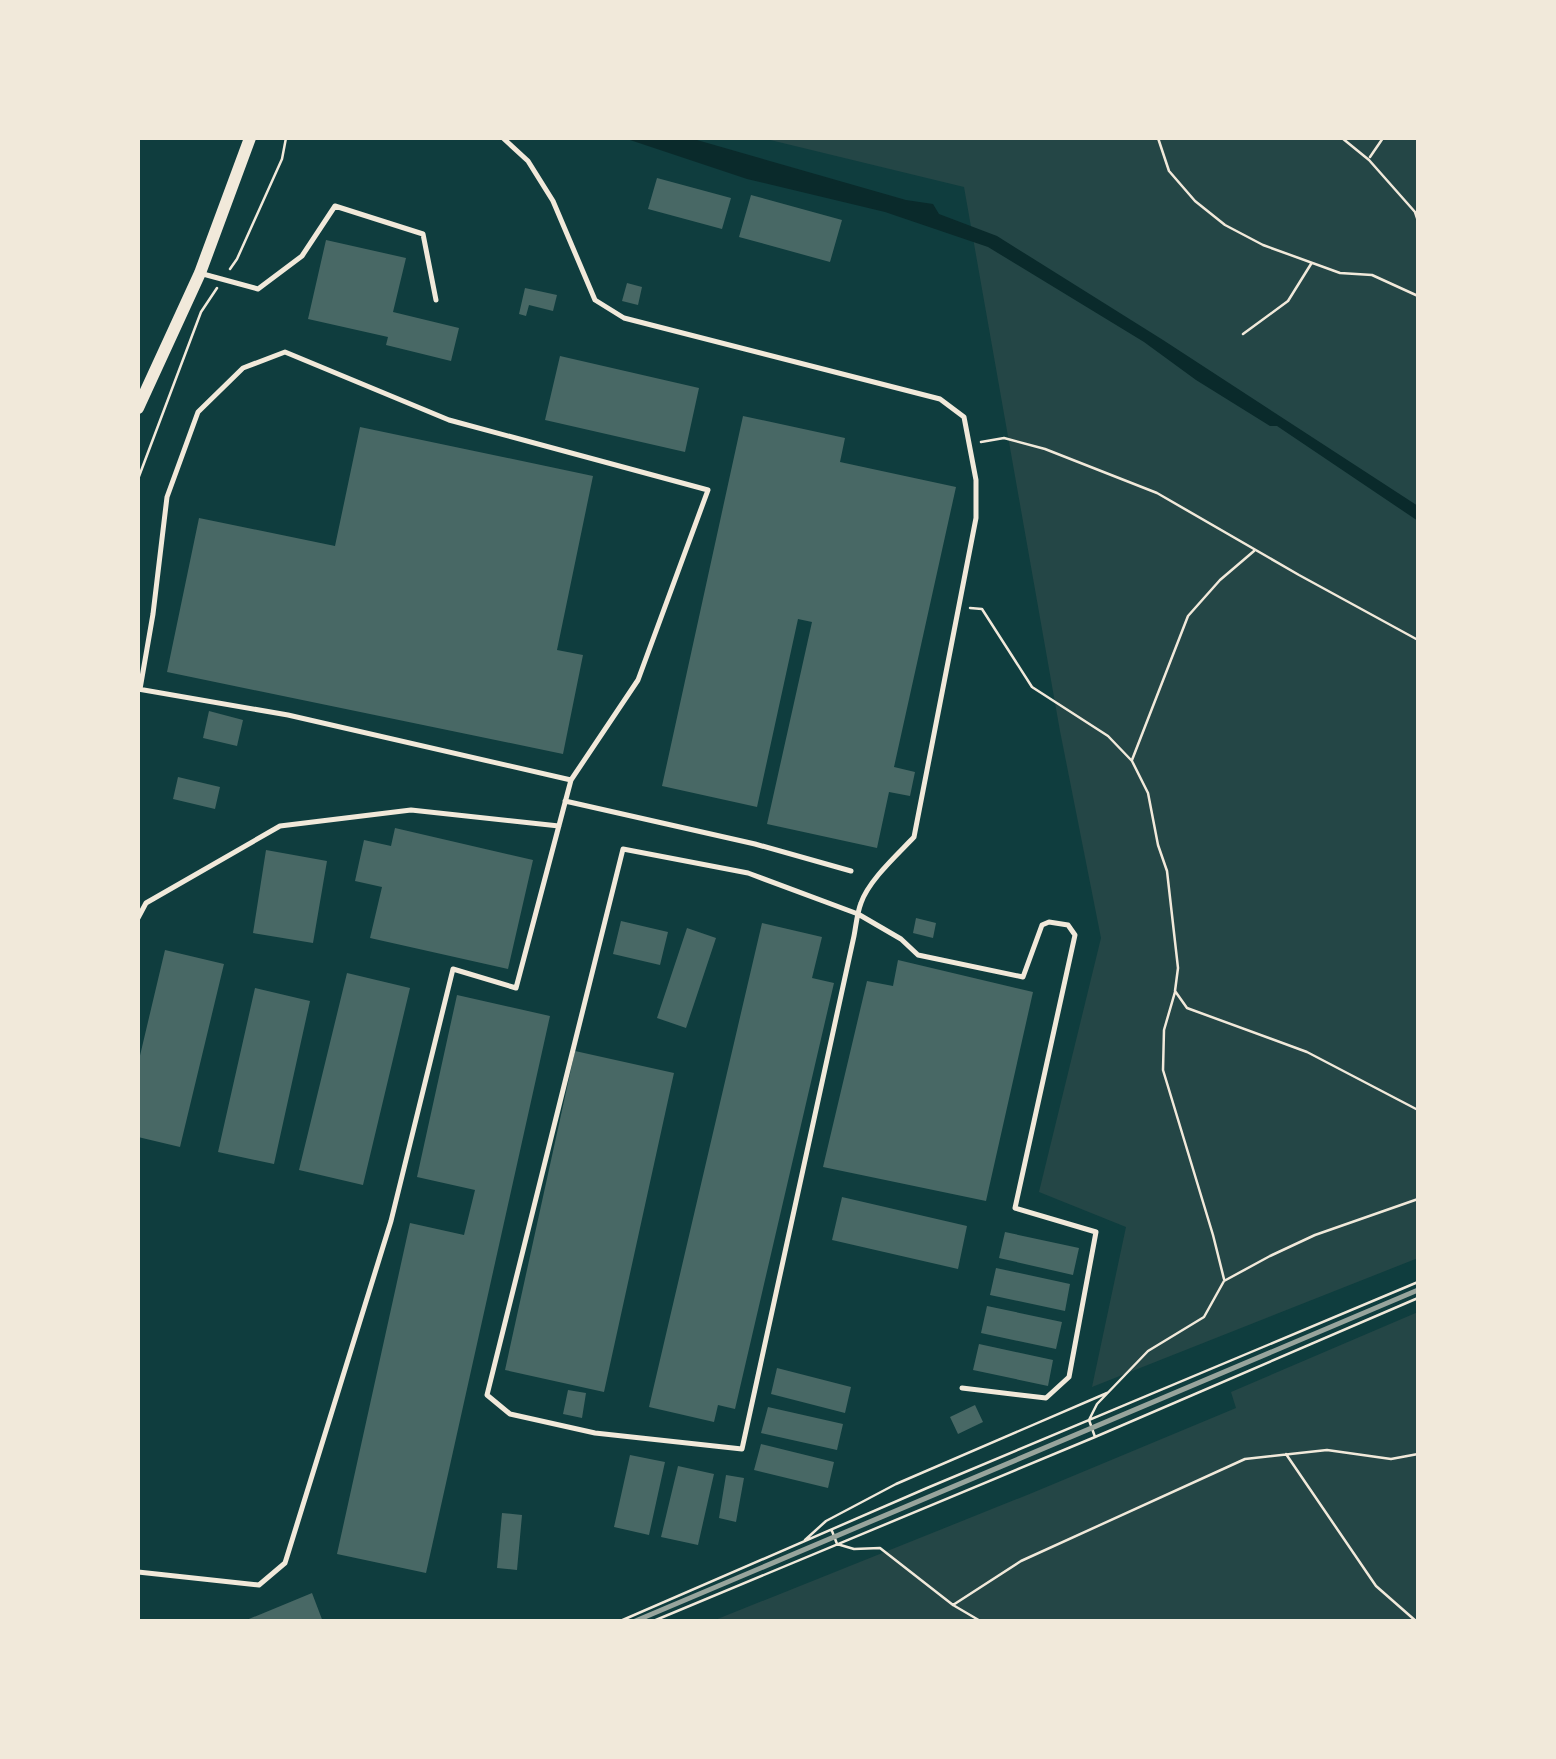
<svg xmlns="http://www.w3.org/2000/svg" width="1556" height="1759" font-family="'IBM Plex Sans',sans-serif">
	<rect width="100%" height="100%" fill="#0f3d3e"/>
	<path fill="#244646" d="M762 138H1418V1258L1092 1387 1126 1227 1039 1192 1101 938 1060 731 964 187Z
		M1418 1312V1621L710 1622 1032 1493 1236 1408 1231 1392Z"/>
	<path fill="#0a2a2b" d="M624 138H690L906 200 933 204 939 214 997 236 1163 340 1418 506V521L1277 426H1270L1196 380 1144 342 988 247 885 212 747 179Z"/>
	<path fill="#486865" d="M657 178 731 198 722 229 648 209Z
		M751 195 842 220 830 262 739 237Z
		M326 240 406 258 393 312 459 328 451 361 386 345 388 337 308 319Z
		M627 283 642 287 638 305 622 301Z
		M525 288 557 295 553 311 529 305 526 316 519 314Z
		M560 356 699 388 685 452 545 420Z
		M743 416 845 438 840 462 956 487 894 767 915 772 910 796 889 792 877 848 767 824 812 622 798 619 757 807 662 786Z
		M360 427 593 476 557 650 583 655 563 754 167 672 199 518 335 546Z
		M209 711 243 720 237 746 203 738Z
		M178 777 220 787 215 809 173 799Z
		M395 828 533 860 508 969 370 938 382 887 355 881 364 840 391 846Z
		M266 850 327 861 313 943 253 933Z
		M916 918 936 923 933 938 913 933Z
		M621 921 668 932 660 965 613 954Z
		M762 923 822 937 812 978 834 983 735 1409 718 1405 714 1422 649 1407Z
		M687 928 716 938 686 1028 657 1018Z
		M165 950 224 964 180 1147 138 1137V1064Z
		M898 960 1033 992 986 1201 823 1167 867 981 893 986Z
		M347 973 410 988 363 1185 299 1170Z
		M255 988 310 1001 274 1164 218 1152Z
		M457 995 550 1016 426 1573 337 1554 410 1223 464 1235 475 1190 417 1177Z
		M575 1051 674 1073 604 1392 505 1370Z
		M842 1197 967 1226 958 1269 832 1240Z
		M1005 1232 1079 1248 1073 1275 999 1258Z
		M996 1268 1070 1284 1065 1311 990 1295Z
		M987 1306 1062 1322 1056 1349 981 1333Z
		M979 1344 1053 1360 1048 1386 973 1370Z
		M777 1368 851 1387 845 1413 771 1394Z
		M568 1390 586 1393 582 1418 563 1414Z
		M975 1405 983 1422 958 1434 950 1417Z
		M768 1407 843 1424 837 1450 761 1433Z
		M761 1444 834 1462 828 1488 754 1470Z
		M630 1455 665 1462 649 1535 614 1527Z
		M678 1466 714 1474 698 1545 661 1537Z
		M726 1475 744 1478 736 1522 719 1518Z
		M502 1513 522 1515 517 1570 497 1568Z
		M312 1593 323 1622H244V1621Z"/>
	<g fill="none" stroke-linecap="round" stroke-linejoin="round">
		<path stroke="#f1e9da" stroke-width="2.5" d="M1158 138 1169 171 1195 201 1225 225 1263 245 1340 273 1372 275 1418 296
			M1342 138 1369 160 1415 212 1418 221
			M1370 157 1383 138
			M230 269 237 259 282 159 286 138
			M1243 334 1288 301 1311 264
			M981 442 1004 438 1045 449 1157 493 1299 575 1418 640
			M138 479 201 312 217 288
			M970 608 982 609 1032 687 1108 736 1132 761 1148 793 1158 845 1167 871 1178 968 1175 991 1187 1008 1307 1052 1418 1110
			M1132 760 1188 616 1220 580 1254 551
			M1175 992 1164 1030 1163 1070 1213 1235 1224 1279
			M1095 1437 1089 1420 1097 1404 1148 1351 1204 1317 1224 1281 1270 1256 1315 1235 1418 1199
			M1286 1454 1376 1586 1417 1622
			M832 1531 837 1544 854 1549 880 1548 953 1605 982 1622
			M805 1540 826 1521 896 1484 1107 1393
			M953 1605 1021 1561 1245 1459 1327 1450 1391 1459 1418 1454
			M618 1622 927 1488 1418 1282
			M651 1622 1095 1437 1418 1298"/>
		<path stroke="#f1e9da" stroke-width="5" d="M503 138 528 161 553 201 595 300 624 318 940 399 964 417 976 480V518L914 837C897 855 869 880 861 903 857 913 856 926 854 936L742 1449 595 1433 510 1414 487 1395 623 849 748 873 858 914 901 939 918 955 1023 977 1042 925 1049 922 1068 925 1075 935 1015 1208 1096 1232 1069 1377 1046 1398 962 1388
			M203 274 258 289 302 256 335 206 423 234 436 300
			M138 689 288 715 571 780 516 988 453 969 391 1221 285 1563 259 1585 138 1572
			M140 689 153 614 167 497 198 412 243 368 285 352 449 420 708 490 638 680 571 780
			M565 801 755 844 851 871
			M138 918 146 903 280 826 411 810 559 826"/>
		<path stroke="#f1e9da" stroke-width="12" d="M138 408 200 273 250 138"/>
		<path stroke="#97a49c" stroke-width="5" d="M633 1622 1418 1290"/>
	</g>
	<rect width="1556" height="1759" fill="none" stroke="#f1e9da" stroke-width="280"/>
</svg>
